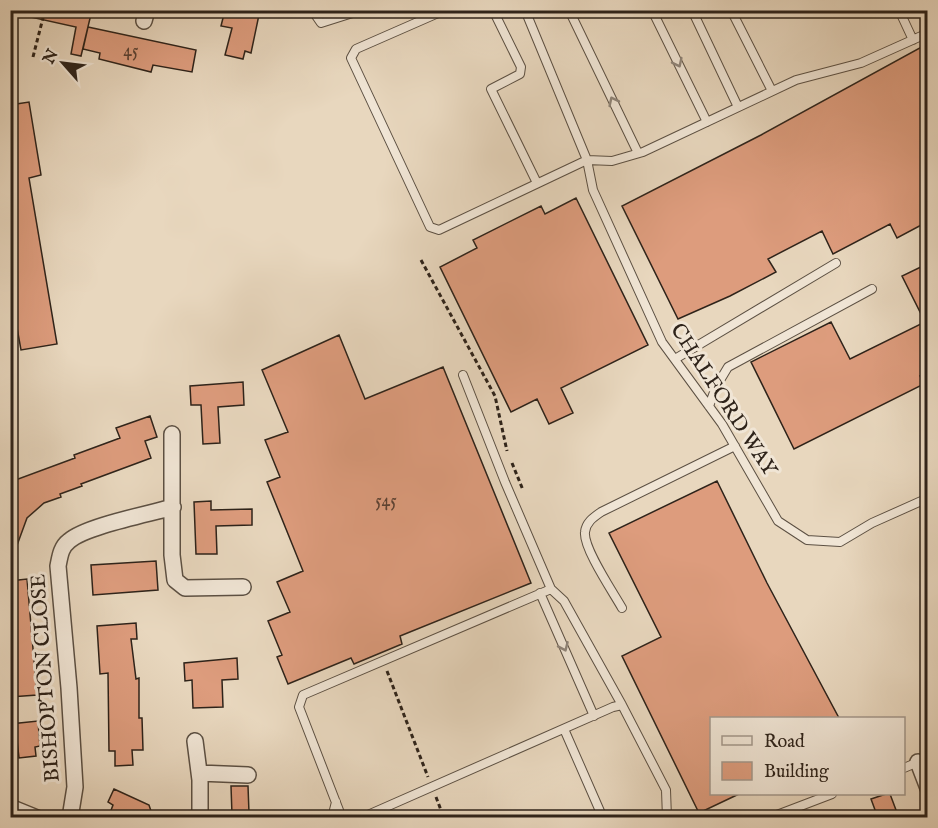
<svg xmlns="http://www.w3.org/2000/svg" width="938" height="828" font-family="'IM FELL English',serif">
	<rect width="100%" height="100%" fill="#e8d7be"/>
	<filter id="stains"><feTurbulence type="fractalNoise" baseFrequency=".00333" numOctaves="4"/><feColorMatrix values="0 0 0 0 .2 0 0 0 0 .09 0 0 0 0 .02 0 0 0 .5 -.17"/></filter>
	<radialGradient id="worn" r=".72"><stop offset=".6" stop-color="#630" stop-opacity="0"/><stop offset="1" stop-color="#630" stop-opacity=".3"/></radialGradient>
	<path fill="#dd9c7d" stroke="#2e231a" stroke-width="1.5" d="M27 10H92L81 56 71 54 76 27 26 16Z
		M225 10H260L251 53 245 51 243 59 225 55 232 28 221 26Z
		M88 27 196 50 192 72 153 65 151 72 99 59 100 53 83 49Z
		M927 44V222L897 238 890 224 833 254 822 231 768 259 776 272 730 296 678 319 622 206 761 135Z
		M29 102 41 175 29 178 57 344 21 350 10 289V105Z
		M576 198 648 345 561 388 573 413 549 424 537 399 511 412 440 267 477 248 473 240 541 206 545 214Z
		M927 264V373L920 376 924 384 794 449 751 362 831 322 850 359 925 322 902 276Z
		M339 335 365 399 443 367 531 583 400 636 402 644 354 664 351 658 288 684 277 657 282 655 268 621 290 612 277 582 303 571 267 482 280 477 265 440 288 432 262 370Z
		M243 382 244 405 218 407 220 443 203 444 201 405H191L190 386Z
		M150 416 157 437 145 441 151 458 81 484 82 486 60 494 61 497 44 503 27 518 12 559 10 558V482L75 458 74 455 120 438 116 428Z
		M717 481 767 583 839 718H711V794H739L699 813 622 656 661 637 609 533Z
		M211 501V510L252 509V525L216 526 217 554H196L194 502Z
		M156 561 158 590 93 595 91 565Z
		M27 579 37 695 10 697V581Z
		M136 623 137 639H131L136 679 139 678V718H142L143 750H132L133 765 115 766V751H109L108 673 100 674 97 626Z
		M237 658 238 679 222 680 223 707 193 708 192 680 185 681 184 663Z
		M38 721 40 746 35 747 36 756 19 758 17 740 10 741V724Z
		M231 786H248L249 813 232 815Z
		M114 789 149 805 151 811 149 818H108L113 805 108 802Z
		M886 794H890L899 818H878L871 799Z"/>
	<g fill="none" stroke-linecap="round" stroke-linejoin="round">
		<defs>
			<path id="service" d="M312 10 321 23 362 10
				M445 10 356 49 351 58 430 227 439 230 587 160 612 161 643 152 796 80 861 63 928 33
				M493 10 521 67 520 74 491 89 537 183
				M525 10 587 160 593 190 662 342 722 424 778 521 807 540 840 542 872 523 928 498
				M569 10 638 153
				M652 10 707 122
				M692 10 738 107
				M731 10 772 91
				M899 10 913 40
				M675 359 836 263
				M463 375 505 482 551 589
				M709 406 716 387 728 367 872 289
				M923 500 928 509
				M540 593 594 716
				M622 608C613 592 583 548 585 532 586 522 594 517 601 512L735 446
				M564 729 603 818
				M904 768 918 762
				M332 818 336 802
				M342 818 299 707 303 695 551 589 564 601 622 705 666 790 667 818
				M361 818 613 707 622 705
				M769 818 832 794"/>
			<path id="minor" d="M144 21 147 10
				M172 434V555L175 580 185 588 243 587
				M195 741 200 780V818
				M918 762 928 788
				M199 773 248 775
				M10 807 37 818
				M70 818 75 787 69 688 58 566C60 556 61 547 69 541 86 526 149 514 173 507"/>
		</defs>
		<use href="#service" stroke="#5c5043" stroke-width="10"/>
		<use href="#minor" stroke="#5c5043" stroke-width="18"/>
		<path stroke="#2e231a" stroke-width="3" stroke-dasharray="4.5 3" stroke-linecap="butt" d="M33 57 45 10
			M421 260 495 396 507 451
			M512 463 523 490
			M387 671 428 777
			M436 797 444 818"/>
		<use href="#service" stroke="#f0e5d5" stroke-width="8"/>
		<use href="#minor" stroke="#f0e5d5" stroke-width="15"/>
	</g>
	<defs><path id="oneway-chevron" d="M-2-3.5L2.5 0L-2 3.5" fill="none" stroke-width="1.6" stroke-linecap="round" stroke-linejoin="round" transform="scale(1.5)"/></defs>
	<g stroke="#8f8478">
		<use href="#oneway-chevron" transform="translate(678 63) rotate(64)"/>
		<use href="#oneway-chevron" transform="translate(613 101) rotate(-116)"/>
		<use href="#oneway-chevron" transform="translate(564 647) rotate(66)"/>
	</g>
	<g text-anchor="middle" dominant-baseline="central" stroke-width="6" stroke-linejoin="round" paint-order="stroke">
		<g font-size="18" fill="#5a4133">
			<text x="131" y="51">45</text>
			<text x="386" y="501">545</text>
		</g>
		<g font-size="21" fill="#2e231a" stroke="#f0e5d5">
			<text transform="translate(723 400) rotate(57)">CHALFORD WAY</text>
			<text transform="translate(46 678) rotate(-94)">BISHOPTON CLOSE</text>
		</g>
	</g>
	<rect width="938" height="828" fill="none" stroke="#e8d7be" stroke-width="36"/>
	<rect x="12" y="12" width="914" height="804" fill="none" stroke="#2e231a" stroke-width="3"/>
	<rect x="18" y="18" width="902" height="792" fill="none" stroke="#2e231a" stroke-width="1.5"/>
	<rect x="710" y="717" width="195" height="78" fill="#f0e5d5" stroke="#a2978a" stroke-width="1.5"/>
	<rect x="722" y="736" width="30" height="9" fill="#f0e5d5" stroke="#a2978a" stroke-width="1.5"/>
	<text x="764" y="747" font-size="18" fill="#2e231a">Road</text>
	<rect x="722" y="762" width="30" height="18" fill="#dd9c7d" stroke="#a2978a" stroke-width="1.5"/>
	<text x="764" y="777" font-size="18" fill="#2e231a">Building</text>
	<g transform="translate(63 63) rotate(298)" stroke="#f0e5d5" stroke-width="4.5" paint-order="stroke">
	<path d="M0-4.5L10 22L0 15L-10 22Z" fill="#2e231a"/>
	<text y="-9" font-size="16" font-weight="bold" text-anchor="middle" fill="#2e231a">N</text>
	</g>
	<rect width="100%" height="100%" filter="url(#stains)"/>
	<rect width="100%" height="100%" fill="url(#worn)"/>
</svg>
